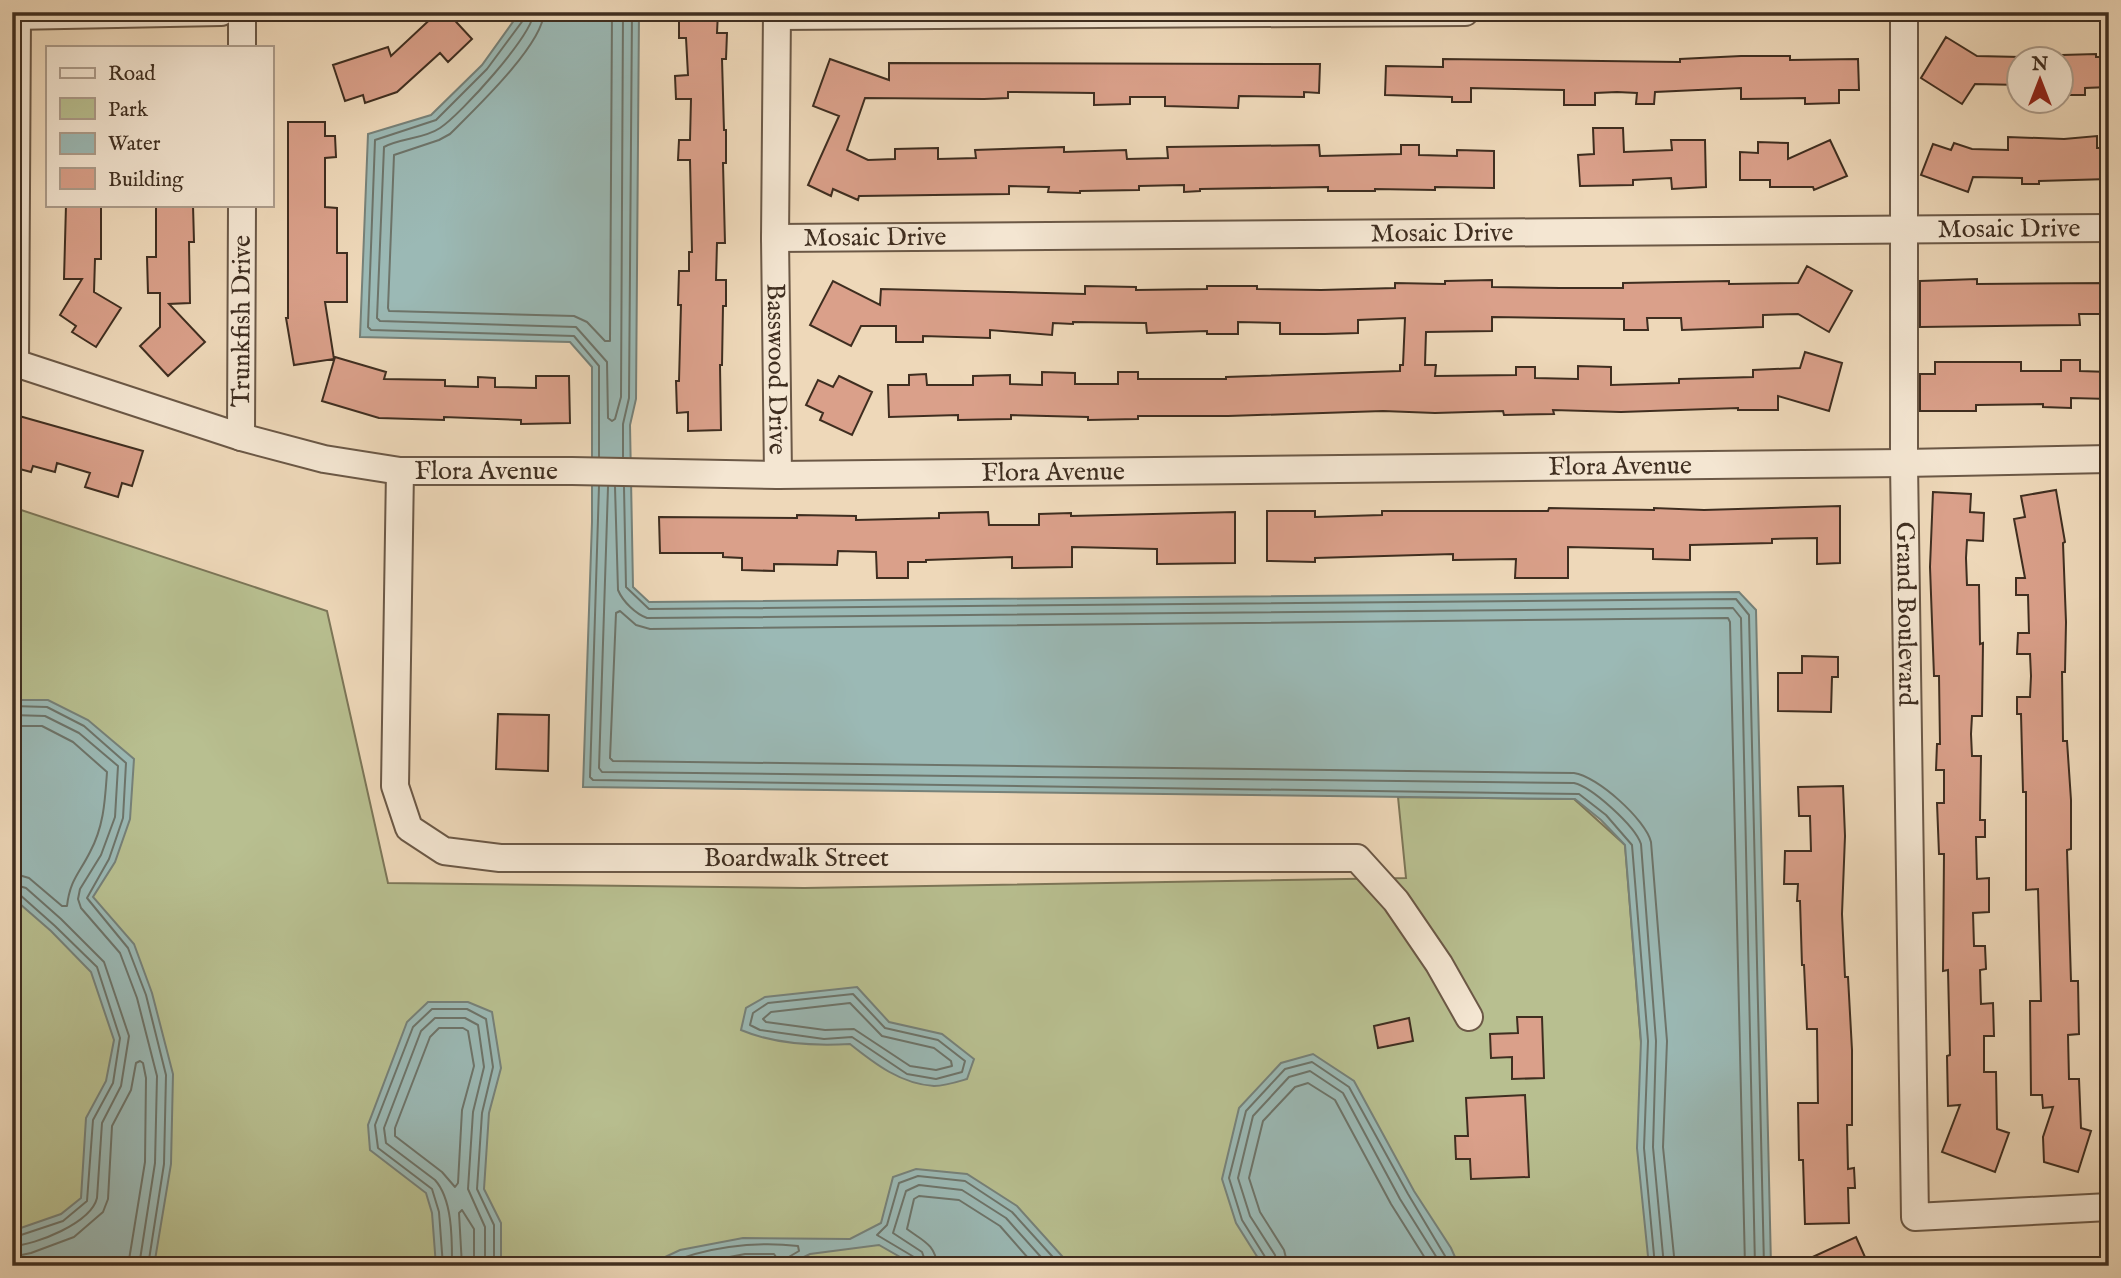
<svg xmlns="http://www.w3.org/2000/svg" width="2121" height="1278" font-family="'IM FELL English',serif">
	<rect width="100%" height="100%" fill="#eed8b9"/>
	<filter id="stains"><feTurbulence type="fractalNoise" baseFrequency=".00286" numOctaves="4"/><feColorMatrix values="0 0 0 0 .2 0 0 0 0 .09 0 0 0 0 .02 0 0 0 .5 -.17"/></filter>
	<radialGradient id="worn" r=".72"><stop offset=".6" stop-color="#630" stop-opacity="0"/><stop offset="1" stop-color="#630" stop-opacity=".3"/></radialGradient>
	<path fill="#b8bf90" stroke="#7c7658" stroke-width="2" d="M12 507 327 611 388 883 804 888 1406 878 1398 797 1574 799 1625 845 1659 1266H12Z"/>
	<path fill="#9bb9b5" stroke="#768179" stroke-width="2" d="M520 12H639L636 399 630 425 633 587 649 602 1739 592 1756 610 1771 1266H1649L1637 1148 1641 1041 1625 845 1601 820 1575 799 583 787 592 522V367L570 342 360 337 368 134 431 115 482 65Z
		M12 700H48L88 720 134 759 130 819 115 862 93 897 134 944 152 993 173 1074 171 1164 154 1266H12V1231L61 1214 81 1198 86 1118 106 1081 114 1040 91 972 51 931 12 897Z
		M857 987 889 1022 942 1034 974 1059 967 1079C957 1082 945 1086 934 1086 901 1084 875 1064 850 1044 815 1046 774 1044 741 1030L746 1008 765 997Z
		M428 1002H468L492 1012 501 1068 489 1113 484 1189 501 1223V1266H436L432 1213 426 1193 370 1150 368 1125 407 1022Z
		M1313 1054 1354 1081 1414 1191 1451 1248 1459 1266H1263L1236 1223 1222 1179 1239 1108 1281 1063Z
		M916 1169 967 1174 1017 1206 1071 1266H916L879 1245 810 1254 785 1266H709C696 1262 662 1266 646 1266L680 1250 743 1238 850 1239 881 1223 893 1177Z"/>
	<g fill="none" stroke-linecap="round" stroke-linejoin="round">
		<path stroke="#6d746a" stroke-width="2" d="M525 12 524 19 487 69 436 120 375 140 368 327 371 330 574 336 599 366V457
			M534 12C532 36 461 114 440 128 424 139 401 138 384 147L377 318 380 321 576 327 607 362 608 418 612 421 615 419 621 397 623 12
			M544 12C543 45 474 110 450 134L439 140 394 155 388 308 389 311 574 316 587 322 605 341H610L612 12
			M623 457V424L629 398 632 12
			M599 486 590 777 593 780 1579 794 1606 815 1632 845 1648 1041 1644 1148 1655 1266
			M608 487 599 768 602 772 1574 783C1592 787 1635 826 1641 844L1656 1041 1653 1147 1664 1266
			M615 487 618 590C623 602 636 614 647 618L1733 608 1741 618 1755 1266
			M624 487 626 587 649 609 1736 599 1749 615 1764 1266
			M12 706 47 707 84 726 126 763 123 818 109 859 87 898 128 948 146 995 166 1075 164 1164 148 1266
			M12 715 45 716 79 733 118 766 115 817 101 855 80 889 78 899 81 908 120 953 137 998 157 1076 155 1163 139 1266
			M12 726H42L73 742 107 772C105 800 104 826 90 852 79 874 70 880 67 906H62L29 878 12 873
			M12 884 26 888 61 919 104 962 129 1036 121 1086 102 1123 97 1198C91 1223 36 1245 12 1246
			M12 893 19 894 55 926 97 967 120 1038 113 1083 93 1120 87 1201 63 1221 12 1238
			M853 994 885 1028 938 1040 965 1061 962 1072 936 1079 907 1074 852 1037 824 1039 760 1030 750 1025 753 1013 768 1003Z
			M850 1003 882 1036 934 1048 951 1061 952 1066 936 1070 910 1066 854 1029 825 1030 766 1022 763 1019 771 1012Z
			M439 1028H463L468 1031 474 1066 462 1110 458 1183 455 1187 442 1172 395 1136V1128L430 1037Z
			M12 1257 31 1253 74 1237 103 1212 108 1199 112 1126 131 1090 136 1063 140 1061 143 1063 146 1078 145 1162 128 1266
			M443 1266 439 1212 432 1189 378 1148 375 1125 413 1027 432 1009H467L486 1019 493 1067 482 1113 477 1189 494 1225V1266
			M452 1266C452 1241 453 1200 435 1180L386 1143 384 1128 421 1031 435 1018H465L478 1025 484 1067 473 1112 468 1189 485 1227V1266
			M462 1266 459 1213 462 1210 474 1229V1266
			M662 1266C703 1247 754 1241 798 1246L799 1251 787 1258 784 1266
			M683 1266 745 1254H774L776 1257V1266
			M918 1266 914 1257 877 1235 887 1225 899 1183 918 1176 965 1181 1012 1212 1061 1266
			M927 1266 922 1252 893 1233 906 1191 919 1185 962 1190 1006 1218 1049 1266
			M937 1266C936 1244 921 1240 907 1229L914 1199 919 1196 959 1200 1000 1226 1035 1266
			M1268 1266 1267 1260 1242 1220 1229 1178 1246 1111 1285 1069 1312 1062 1349 1087 1408 1194 1451 1266
			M1277 1266 1275 1255 1250 1216 1238 1178 1253 1116 1289 1077 1310 1071 1343 1093 1400 1199 1442 1266
			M1288 1266 1284 1250 1260 1212 1249 1178 1263 1121 1295 1087 1308 1083 1335 1100 1391 1204 1430 1266
			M1675 1266 1663 1147 1667 1041 1651 842C1646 820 1597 776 1574 773L613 761 610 758 616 613 620 611 636 625 650 629 1728 618 1730 622 1745 1266"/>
	</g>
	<path fill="#daa08a" stroke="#3f2e20" stroke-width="2" d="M438 12H447L472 39 448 62 440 53 397 92 365 103 363 95 345 101 333 65 388 47 391 56Z
		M679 12H718L717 33H727L726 59H722L724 130H726V163H723L725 243H717L716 280H726V306H723L722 365H720L721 430 688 431V412L677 413 676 381H679L681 305H678L679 271H689V252H692L690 160H678L679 140H690L691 99H676L675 76 688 75 686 38H679Z
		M1946 37 1977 56 2020 57V85L1975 84 1962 104 1921 78Z
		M2096 54V57H2109V87L2085 88V95H2069L2068 85 2062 86V55Z
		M1741 56H1790V60L1858 59 1859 90H1839V103L1805 104V98L1741 99V88L1655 92 1654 104H1636L1637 93 1617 92 1595 93V105H1564V90L1471 88V102H1452V97L1385 95 1386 66 1443 67V59L1680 62V59Z
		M830 59 889 80V63L1320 64 1319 93 1304 92V97L1239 96 1238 108 1165 106V97H1130V104L1094 105V93L1008 92V98L984 99 865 98 847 150 868 160 895 159V149L938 148V159L976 158 975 150 1064 147V152L1126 150 1127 159 1168 158 1167 147 1319 145 1320 156 1401 154V145H1419V155L1457 156V150L1494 151V188L1435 187V190L1375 189V191H1328V187L1200 189V191L1184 192V185L1139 186V190L1080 191V193L1048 192 1049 187 1009 186V194L859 196 858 200 833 189 831 196 808 185 839 116 813 106Z
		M288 122H325V136H335L336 157 325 158V207L337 208V253H347V302H325L334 359 294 365 286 318H288Z
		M1593 128H1623L1624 152 1672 150 1671 140H1705L1706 187 1672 189 1671 178 1633 180V185L1580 186 1578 155 1594 154Z
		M2097 136V148H2109V179L2039 181V184H2022V178L1973 177 1968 192 1921 175 1933 144 1951 150 1954 143 1972 149 2008 150V137L2064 139Z
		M1830 140 1847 176 1814 190 1813 187H1770V180H1740V152L1758 153V142L1788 143V159Z
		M66 205H101V259H95L94 292 121 308 96 347 72 332 76 326 60 315 82 279H64Z
		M156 205H193L194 242H189L190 303 169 304 205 342 168 376 140 346 160 327V293H148L147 257H156Z
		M1807 266 1852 291 1829 332 1798 314 1763 315V327L1682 330 1681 318H1647L1648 330H1624V319L1492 317V331L1426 332 1425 365H1436L1435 376 1516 375V367H1535V378L1578 379V366L1611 367V385L1679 383V379L1753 377V370L1800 368 1805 352 1842 363 1829 411 1778 396V410H1738V408L1621 412 1553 410 1554 414 1504 415 1503 411 1435 413 1383 411 1228 416H1138V419L1088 420V417L1011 415V419L958 420V415L889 417 888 385H909V375L926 374 927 385H973V376L1010 375V384L1042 385V372L1075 373V384H1118V372H1138V379H1226V377L1400 371V365H1403L1405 318 1358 320V333L1325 334H1280V323L1238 322V334H1207V331L1147 333 1146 323 1073 322V324L1053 323 1052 335 990 330V338L923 336V342H896V326H861L851 346 810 325 833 281 880 305 881 289 1085 294V286L1136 287V290L1207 289V286H1257V289L1321 290 1395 288V283L1445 284V281L1492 280V287L1560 288H1623V283L1729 281V284L1798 283Z
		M1977 279V284L2109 283V314H2079L2080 325 1920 327V281Z
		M335 357 386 372 384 379 445 380V386L478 387V377L495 378V387L536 388V376H569L570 423 521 424V420L444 417V420L379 418 322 401Z
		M2061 360H2080V371L2109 372V399L2071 398V408L2043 407V404L1976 405V411H1920V374H1935V362H2021V371H2061Z
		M839 376 872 392 852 435 820 420 823 413 806 405 818 380 833 387Z
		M12 414 143 451 132 486 122 483 118 497 85 487 90 473 57 463 55 472 33 466 31 472 12 467Z
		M2056 490 2065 542 2063 543 2066 622 2065 672H2062L2063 741H2067L2071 800V849L2067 850 2071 981H2078L2079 1034 2068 1035 2069 1079H2079L2081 1128 2091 1131 2078 1172 2044 1162 2043 1137 2053 1107 2043 1108 2042 1095H2031L2030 1001H2041L2038 889 2026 890V792H2023L2021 714H2017V697H2030L2031 676 2030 654H2017L2018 633H2029L2028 595H2016V578H2025L2014 519 2025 517 2021 496Z
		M1933 492 1971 494 1970 512 1984 513 1983 541 1967 540 1966 558 1967 585H1979L1980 644 1983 643 1982 716H1972L1971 734 1972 756H1981L1980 820H1985V837H1976L1977 879 1989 878V912L1973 913 1974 946H1985L1986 969 1980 970 1981 1004 1993 1003 1994 1036H1984V1072H1996L1997 1129 2009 1133 1995 1172 1942 1152 1960 1105 1948 1106 1947 1056 1950 1055 1948 970 1943 971 1944 854H1939L1937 803H1944V770H1936L1937 744H1940L1939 676H1934L1930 567Z
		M1840 506V563L1817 564V538L1772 539V543L1690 545V560L1653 559V549L1568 547V578H1515L1516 559 1453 560V554L1315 558V562L1267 561V511H1315V517L1382 515V511H1548L1549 508 1654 510V508L1704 510Z
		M988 512 989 525H1039V514L1071 513V516L1235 512V563L1157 564V549L1072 547V567L1012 568V557L926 560V562H908V578H877L876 552 838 551 837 565 774 564V571L742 570V558L723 557V553H660L659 517 797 518V515L856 516V520L939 518V513Z
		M1802 656 1838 657V677H1832L1831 712 1778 711V673H1802Z
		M498 714 549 715 548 771 496 769Z
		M1843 786 1845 836 1842 914 1845 977H1848L1852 1050V1125H1847L1848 1169 1854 1168 1855 1188H1848L1849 1223 1805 1224 1803 1160H1799L1798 1103H1818L1817 1029H1807L1804 965H1802L1800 901H1797L1798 884H1784L1785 851H1811L1810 816H1799L1798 787Z
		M1517 1017H1542L1544 1078 1512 1079V1057L1491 1058 1490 1034 1518 1033Z
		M1409 1018 1413 1041 1378 1048 1374 1026Z
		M1525 1095 1529 1177 1471 1179 1470 1159H1456L1455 1136H1468L1466 1098Z
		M1856 1237 1869 1266H1793Z"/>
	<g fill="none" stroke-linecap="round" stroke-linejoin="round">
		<defs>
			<g id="minor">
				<path id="s1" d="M777 12 775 238 778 475"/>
				<path id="s2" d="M1904 12V463L1915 1217 2109 1207"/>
				<path d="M12 16 221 12"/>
				<path d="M777 16 1465 12"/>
				<path d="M242 47V12"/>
				<path id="s3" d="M775 238 2109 228"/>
				<path id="s4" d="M12 362 241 437 324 459 400 471H572L778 475 1904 463 2109 459"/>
				<path d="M15 363 17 16"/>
				<path id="s5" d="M241 437 242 205"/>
				<path id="s6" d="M400 471 395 786 409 828 444 851 500 858H1357L1396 901 1439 964 1469 1017"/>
			</g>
		</defs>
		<use href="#minor" stroke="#6b5846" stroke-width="30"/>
		<use href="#minor" stroke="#f4e6d2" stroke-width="26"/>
	</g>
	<g text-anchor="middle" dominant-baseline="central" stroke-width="5" stroke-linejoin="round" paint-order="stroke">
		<g font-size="26" fill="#3f2e20" stroke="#f4e6d2">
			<text stroke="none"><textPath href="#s3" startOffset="1234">Mosaic Drive</textPath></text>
			<text stroke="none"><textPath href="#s3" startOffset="667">Mosaic Drive</textPath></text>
			<text stroke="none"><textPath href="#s3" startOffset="100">Mosaic Drive</textPath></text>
			<text stroke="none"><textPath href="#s5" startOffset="116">Trunkfish Drive</textPath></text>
			<text stroke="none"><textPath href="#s1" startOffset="357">Basswood Drive</textPath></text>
			<text stroke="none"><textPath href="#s4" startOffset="1624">Flora Avenue</textPath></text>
			<text stroke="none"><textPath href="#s4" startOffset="490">Flora Avenue</textPath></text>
			<text stroke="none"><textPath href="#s4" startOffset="1057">Flora Avenue</textPath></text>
			<text stroke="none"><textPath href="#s2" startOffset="602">Grand Boulevard</textPath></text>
			<text stroke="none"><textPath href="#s6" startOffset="754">Boardwalk Street</textPath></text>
		</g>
	</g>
	<rect width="2121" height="1278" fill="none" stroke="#eed8b9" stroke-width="42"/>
	<rect x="14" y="14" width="2093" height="1250" fill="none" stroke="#3f2e20" stroke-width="3.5"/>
	<rect x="21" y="21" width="2079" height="1236" fill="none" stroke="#3f2e20" stroke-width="2"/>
	<rect x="46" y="46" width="228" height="161" fill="#f4e6d2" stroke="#ac9c8b" stroke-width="2"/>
	<rect x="60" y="68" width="35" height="10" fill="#f4e6d2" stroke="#ac9c8b" stroke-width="2"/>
	<text x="108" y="80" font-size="21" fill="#3f2e20">Road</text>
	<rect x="60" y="98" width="35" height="21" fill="#b8bf90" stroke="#ac9c8b" stroke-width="2"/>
	<text x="108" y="116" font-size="21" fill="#3f2e20">Park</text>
	<rect x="60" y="133" width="35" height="21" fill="#9bb9b5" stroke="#ac9c8b" stroke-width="2"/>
	<text x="108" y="150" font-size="21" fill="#3f2e20">Water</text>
	<rect x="60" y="168" width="35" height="21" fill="#daa08a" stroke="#ac9c8b" stroke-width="2"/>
	<text x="108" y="186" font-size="21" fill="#3f2e20">Building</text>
	<g transform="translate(2040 80)"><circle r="33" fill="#f4e6d2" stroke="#ac9c8b" stroke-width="2"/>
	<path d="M0-5L12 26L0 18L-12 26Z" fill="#8f2418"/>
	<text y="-10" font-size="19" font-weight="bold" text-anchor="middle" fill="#3f2e20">N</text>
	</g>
	<rect width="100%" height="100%" filter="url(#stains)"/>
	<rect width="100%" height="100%" fill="url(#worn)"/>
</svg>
